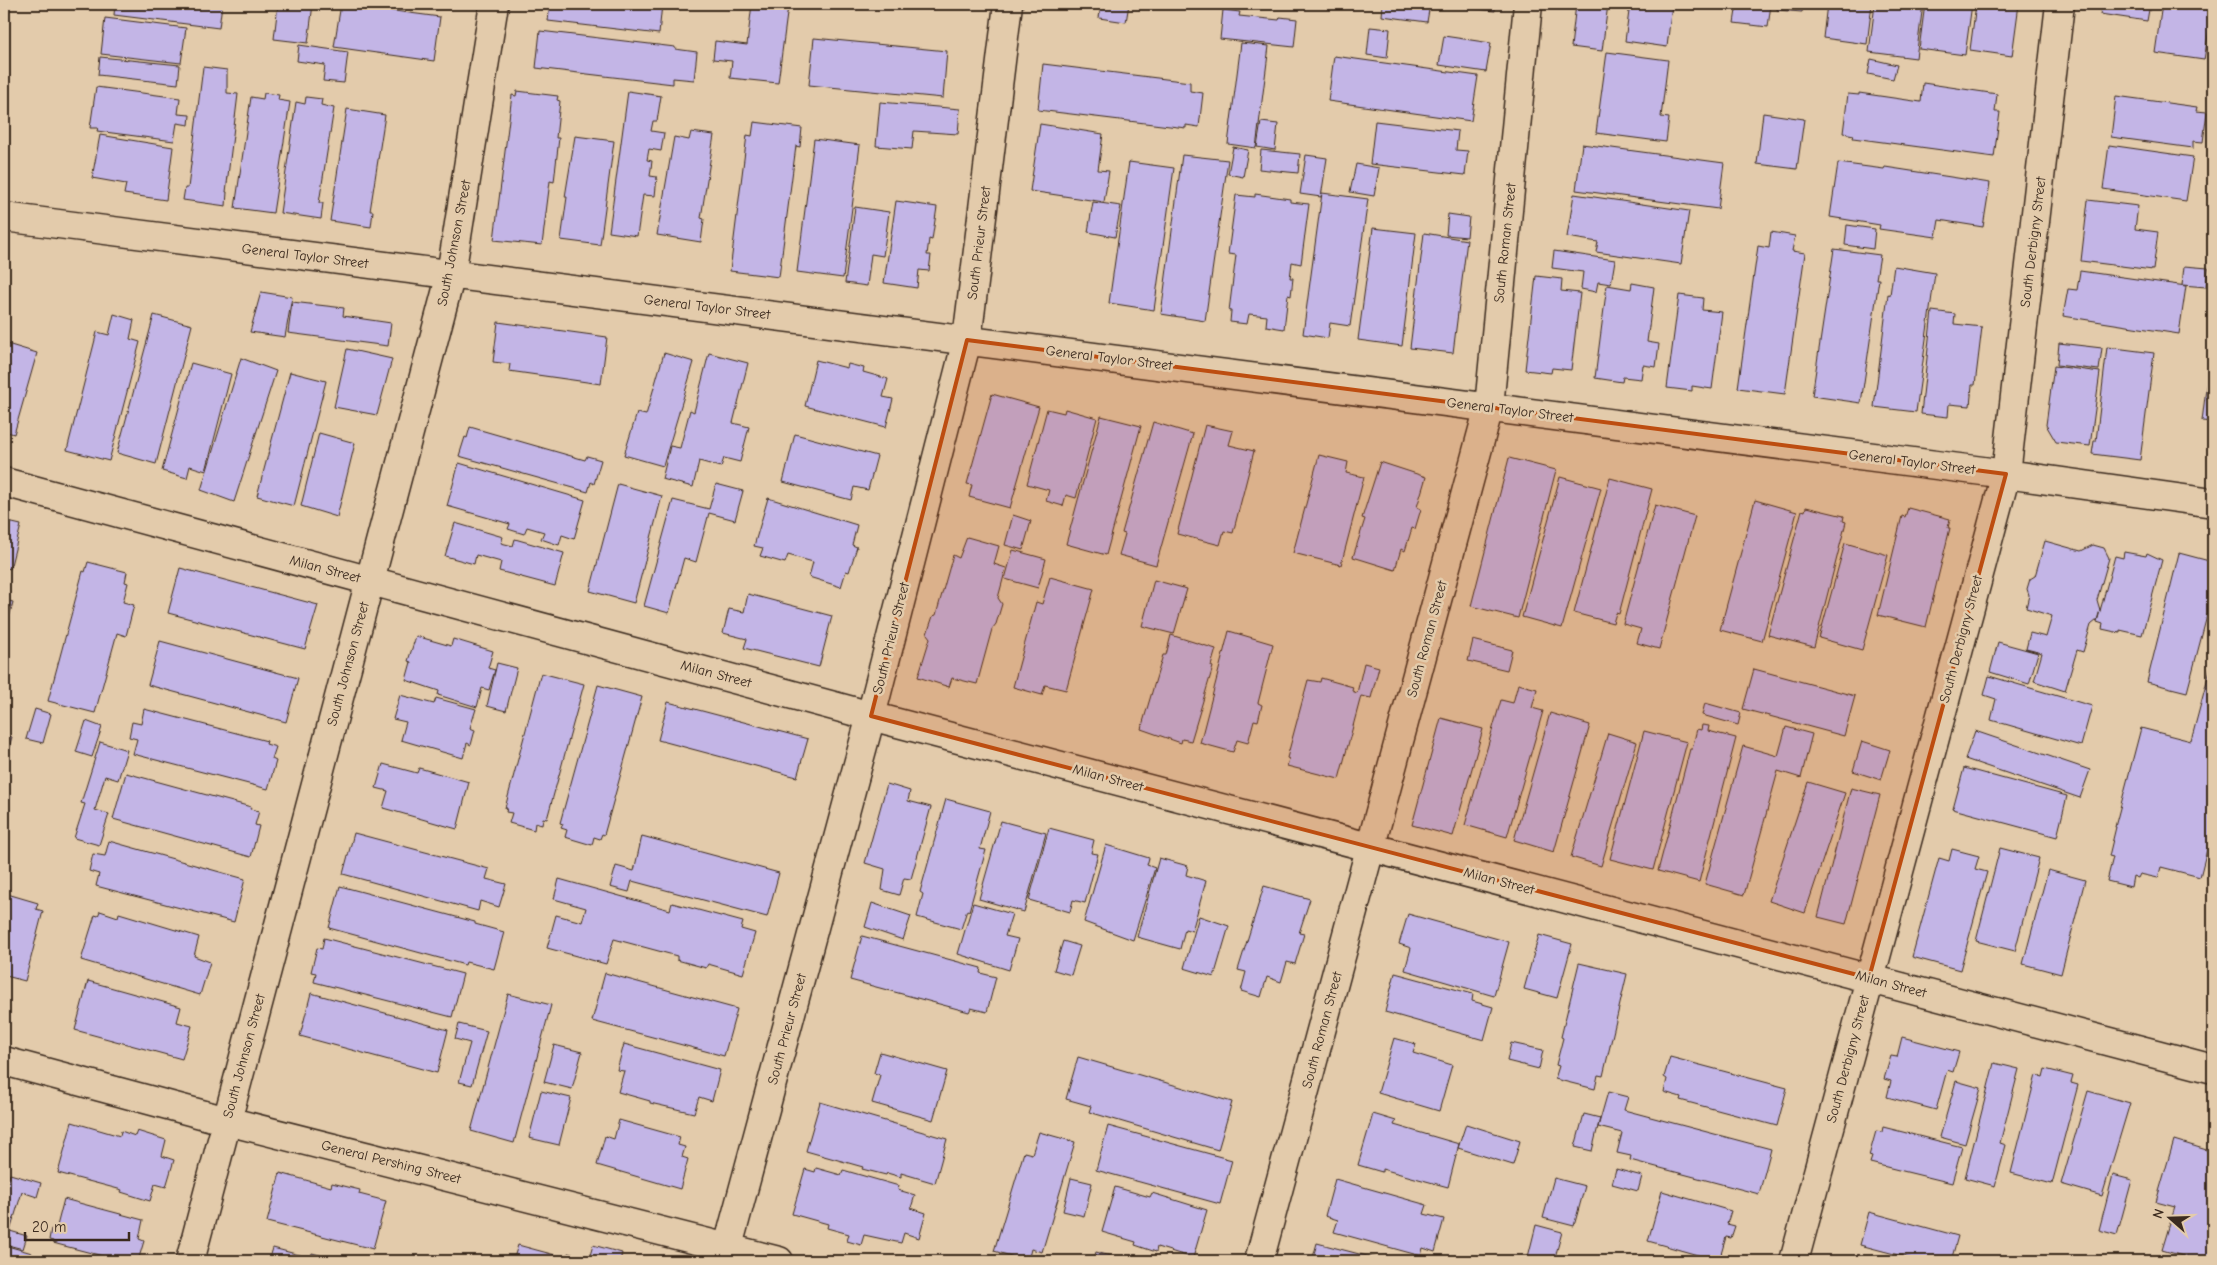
<svg xmlns="http://www.w3.org/2000/svg" width="2217" height="1265" font-family="'Comic Neue',sans-serif">
	<rect width="100%" height="100%" fill="#e3cbab"/>
	<filter id="ink" filterUnits="userSpaceOnUse"><feTurbulence type="fractalNoise" baseFrequency=".02" numOctaves="2"/><feDisplacementMap in="SourceGraphic" scale="10" xChannelSelector="R" yChannelSelector="G"/><feConvolveMatrix kernelMatrix="1 2 1 2 8 2 1 2 1" color-interpolation-filters="sRGB"/></filter>
	<g filter="url(#ink)">
		<path fill="#c3b5e6" stroke="#3b2a1e" d="M115 4H222L219 28 114 15Z
			M278 4H313L308 43 274 39Z
			M341 4 440 17 434 61 334 47Z
			M408 4H442V8Z
			M550 4H662L659 34 548 21Z
			M752 4 788 6 778 83 730 78 732 61 713 59 715 41 747 45Z
			M1101 4H1129L1126 22 1099 18Z
			M1383 4H1430L1427 22 1382 16Z
			M1452 4H1495V11L1451 6Z
			M1576 4H1608L1602 51 1571 47Z
			M1630 4H1672L1667 47 1625 41Z
			M1737 4H1771L1768 27 1734 23Z
			M1777 4H1803L1802 12 1777 10Z
			M1827 4H1872L1867 44 1823 38Z
			M1875 4H1923L1916 58 1869 52Z
			M1925 4H1972L1965 55 1919 49Z
			M1976 4H2019L2012 56 1970 50Z
			M2102 4H2150L2147 21 2100 14Z
			M2162 4H2213L2204 60 2155 53Z
			M1223 10 1240 12 1239 16 1279 20 1280 17 1297 19 1294 47 1220 39Z
			M105 18 186 28 181 63 101 54Z
			M1370 27 1390 29 1387 58 1367 55Z
			M540 31 675 47V49L697 52 694 80 673 78V84L536 68Z
			M1444 36 1491 43 1486 72 1439 65Z
			M814 38 947 51 943 98 809 85Z
			M1241 43 1269 46 1256 148 1228 144Z
			M299 45 348 52 344 83 323 81 325 65 297 61Z
			M1607 52 1668 60 1661 117 1669 118 1666 142 1596 133Z
			M1334 56 1478 76 1471 121 1328 101Z
			M100 57 180 65 178 84 98 75Z
			M1871 59 1897 65 1893 79 1868 74Z
			M1043 64 1190 82V91L1203 93 1199 127 1186 125V128L1038 110Z
			M203 67 227 70V93L238 94 226 192H227L226 206 183 200 185 188H188Z
			M1923 83 1997 94 1995 112H2000L1994 157 1853 138 1854 135 1843 133 1848 94 1859 95V93L1921 102Z
			M96 87 180 98 178 114 190 115 189 125 177 123 174 141 97 131 98 128H90Z
			M517 91 558 96 557 100 560 101 556 138H559L554 182 550 181 542 245 494 240 512 95 516 96Z
			M628 91 661 96 657 121H653L651 131 664 133 661 151 649 149 647 160 652 161 650 176 657 177 655 196 643 195 637 236 609 232Z
			M264 93 279 95 278 100 290 102 273 213 235 208 251 97 263 99Z
			M2116 96 2197 107 2196 111 2207 112 2203 142 2193 141V148L2111 137Z
			M306 97 322 99 321 105 334 108 319 203H323L321 219 280 213 296 102 305 104Z
			M880 102 960 109 958 134 914 131 912 149 876 146Z
			M347 109 385 115 370 211H373L371 227 330 221Z
			M1763 113 1804 119 1797 169 1757 164Z
			M1375 121 1458 131 1456 150 1468 151 1465 175 1370 164Z
			M754 122 802 128 800 147 796 146 779 277 730 271 747 135 752 136Z
			M1261 122 1278 124 1275 150 1257 147Z
			M1040 124 1103 134 1098 170 1109 171 1104 202 1030 191Z
			M691 132 714 135 701 218 704 219 701 242 657 235 674 137 689 140Z
			M100 135 173 147 166 200 124 194 126 184 92 178Z
			M575 136 614 141 600 245 561 240 567 197H565Z
			M814 139 860 145 843 278 797 272Z
			M1582 144 1724 163 1718 209 1576 190Z
			M2109 145 2193 157 2186 201 2103 189Z
			M1233 147 1248 150 1243 177 1228 174Z
			M1261 150 1300 154 1298 173 1259 169Z
			M1182 155 1228 160 1205 321 1161 314Z
			M1306 155 1327 158 1321 197 1300 194Z
			M1129 162 1174 168 1154 310 1109 303Z
			M1838 163 1884 169 1885 167 1990 183 1983 227 1939 220 1936 237 1879 229 1880 225 1830 217Z
			M1356 164 1379 168 1374 196 1350 192Z
			M1322 193 1368 199 1350 326 1330 323 1328 338 1303 334Z
			M1255 194 1290 199V202L1309 204 1301 264 1292 262 1290 278H1293L1291 296 1288 295 1284 329 1266 326 1267 316 1249 314 1247 324 1230 322 1231 311H1229L1236 255 1228 254 1236 195 1255 197Z
			M1574 194 1689 211 1681 264 1596 252 1598 242 1567 237Z
			M2088 200 2138 206 2135 229 2158 232 2153 270 2081 261Z
			M896 201 937 207 932 240 929 239 927 255H931L929 271 919 270 917 288 884 283Z
			M1093 202 1121 206 1115 237 1088 232Z
			M855 207 889 212 883 256 871 254 867 286 845 283Z
			M1448 214 1469 217 1467 237 1446 235Z
			M1847 225 1875 229 1873 249 1845 245Z
			M1373 228 1416 233 1402 346 1358 340Z
			M1771 232 1795 236 1792 251 1805 253 1785 394 1738 388 1758 246 1769 248Z
			M1424 233 1467 240 1453 353 1410 348Z
			M1834 249 1880 255 1876 279H1879L1861 403 1812 396Z
			M1554 251 1615 260 1611 284 1598 282 1596 292 1581 289 1583 272 1552 268Z
			M1894 266 1935 273 1916 412 1874 407 1888 294 1890 295Z
			M2184 266 2208 268 2206 287 2182 285Z
			M2080 271 2186 286 2179 334 2063 316 2068 289 2077 290Z
			M1536 276 1562 279 1561 291 1580 293 1571 370 1552 368 1551 373 1525 370Z
			M1632 283 1654 287 1647 342 1659 344 1656 367 1643 365 1641 379 1623 377 1622 382 1595 378 1607 285 1631 289Z
			M261 292 292 297 285 337 250 332Z
			M1679 295 1703 298 1702 310 1722 312 1712 389 1692 386V391L1667 388Z
			M292 302 344 308 343 316 391 323 388 346 288 333Z
			M1932 311 1955 314 1954 324 1982 327 1975 385H1972L1970 406 1949 404 1948 417 1921 414Z
			M114 314 134 320 130 339 140 342 109 461 67 450 97 332 109 335Z
			M154 315 192 325 156 464 117 453Z
			M498 322 607 337 601 384 509 371 510 364 493 362Z
			M2212 339H2213V422L2202 421Z
			M4 343 37 353 14 434 4 431Z
			M2059 343 2102 348 2099 370 2057 365Z
			M2107 347 2154 353 2140 460 2092 454 2094 441H2096Z
			M347 349 392 359 377 415 334 407Z
			M664 353 694 362 663 466 624 455 637 413 646 415Z
			M709 353 748 363 733 423 749 427 740 462 724 458 721 467 699 461 693 487 662 479 670 446 680 448 690 410 694 412Z
			M241 358 276 371 234 502 201 490Z
			M816 360 847 368 848 364 864 368 863 372 888 379 883 397 893 399 886 427 805 406Z
			M191 363 231 374 206 471 190 466 187 478 162 471Z
			M2054 366 2100 372 2090 446 2056 442 2046 425Z
			M290 372 326 381 294 506 257 496Z
			M992 394 1039 407 1010 508 969 497 972 485 967 484Z
			M1047 409 1064 413 1065 409 1097 418 1076 498 1066 495 1063 506 1046 501 1049 490 1027 484Z
			M1101 416 1141 426 1106 555 1066 544Z
			M1153 422 1193 434 1156 565 1119 555 1125 534 1122 533Z
			M1205 425 1233 431 1229 445 1254 451 1233 533 1224 531 1220 545 1177 534Z
			M470 427 585 460 587 456 601 460 594 484 591 482 588 492 459 456 465 437 467 438Z
			M319 433 355 443 337 517 301 506Z
			M795 434 877 456 868 490 854 487 851 500 783 482Z
			M1319 455 1348 462 1346 473 1364 477 1341 565 1293 553Z
			M1509 458 1556 470 1518 618 1471 606Z
			M1380 462 1426 477 1417 507 1421 509 1415 529 1412 528 1405 551 1401 549 1395 570 1353 557 1365 519 1362 518Z
			M459 463 585 500 574 539 562 535 559 545 541 539 544 532 527 527 524 534 508 529 510 524 447 506Z
			M1560 477 1601 488 1562 628 1522 617Z
			M1610 478 1652 489 1619 614 1616 613 1613 623 1574 613Z
			M618 484 662 496 634 603 590 591Z
			M716 484 743 491 735 520 709 513 696 562 684 558 669 613 644 606 673 500 709 509Z
			M768 498 857 525 852 545 857 547 849 572 846 571 841 587 809 577 813 562 788 555 785 563 760 556 763 548 754 546Z
			M1755 500 1797 512 1762 641 1720 630Z
			M1655 505 1695 516 1659 649 1637 643 1641 629 1623 624Z
			M1806 507 1844 516 1843 521 1846 522 1814 647 1768 635 1802 510 1805 511Z
			M1908 508 1950 519 1948 528H1950L1926 627 1878 615 1902 516 1905 517Z
			M1013 515 1031 521 1023 550 1005 545Z
			M4 521 21 525 10 569 4 567Z
			M455 523 503 537 501 543 513 546 515 539 564 553 555 586 499 571 501 562 476 555 474 564 445 556Z
			M967 537 999 546 994 564 1006 568 998 598 1002 604 996 624 992 629 977 684 952 678 949 687 918 677 930 638 927 634 933 616 936 615 953 555 959 558Z
			M2045 541 2081 551 2093 545 2104 548 2109 558 2097 600 2100 610 2097 620 2091 625 2083 652 2077 650 2065 691 2034 681 2042 653 2026 649 2030 633 2046 637 2052 616 2026 608 2029 595 2027 589 2030 579 2035 576Z
			M1845 543 1888 555 1862 650 1819 638Z
			M1013 550 1046 559 1038 588 1005 579Z
			M2124 552 2146 556 2147 553 2162 560 2142 635 2120 630V633L2102 629 2103 624 2097 622 2115 556 2123 558Z
			M2179 553 2213 562V593L2187 692 2147 682Z
			M88 562 127 572 125 582 128 583 123 602 134 605 126 636 117 633 95 713 48 701 83 571 85 572Z
			M180 568 318 605 305 649 168 613Z
			M1050 577 1094 589 1066 690 1045 685 1042 695 1013 687 1036 602 1042 604Z
			M1154 580 1187 589 1174 634 1142 626Z
			M748 594 832 616 819 667 744 648 747 639 723 633 729 609 744 612Z
			M4 600 13 602 4 637Z
			M1229 631 1273 644 1258 703 1262 705 1258 721 1254 720 1248 743 1237 740 1233 752 1200 743Z
			M1171 635 1216 649 1211 666 1213 667 1191 741 1182 739 1181 743 1141 729 1163 655H1166Z
			M416 636 451 646 453 639 493 651 488 668 495 670 489 690 482 688 477 707 438 695 439 691 406 680 411 662 408 661Z
			M1473 640 1512 650 1507 670 1468 661Z
			M160 641 298 678 286 722 148 685Z
			M1998 642 2038 653 2029 684 1990 672Z
			M2213 658V826L2200 877 2161 867 2158 878 2140 874 2138 878 2133 876 2131 887 2107 881 2113 857 2109 856 2116 827H2115L2141 728 2191 741Z
			M497 663 517 668 506 711 487 706Z
			M1364 663 1379 667 1371 698 1361 696 1339 779 1287 766 1289 759 1287 758 1308 680 1320 682 1321 678 1353 687 1352 691 1357 693Z
			M1754 669 1855 696 1844 736 1743 709Z
			M541 673 584 684 547 819 543 818 542 825 535 823 534 830 509 823 512 813 506 812 507 808H505Z
			M1989 676 2092 706 2081 746 1991 720 1996 699 1984 695Z
			M1518 684 1537 689 1532 708 1543 711 1507 837 1465 825 1501 700 1513 703Z
			M598 685 642 697 604 835 602 834 600 839 594 837 592 845 565 837 567 830 561 828 563 824 560 823Z
			M400 695 434 704 436 698 476 709 470 728 475 730 471 745 467 743 463 758 401 740 406 722 393 719Z
			M668 702 808 739 797 777 658 740Z
			M1705 703 1741 713 1738 725 1702 715Z
			M35 709 51 714 43 743 26 739Z
			M144 709 267 741 266 744 276 747 272 759 276 761 268 789 133 754 137 739 129 737 132 722 141 724Z
			M1550 713 1590 725 1554 852 1514 840Z
			M1441 718 1483 729 1453 836 1412 825Z
			M86 721 102 727 92 757 76 752Z
			M1702 725 1709 726 1708 731 1736 738 1699 882 1658 871 1690 749H1692L1697 729 1701 730Z
			M1786 727 1812 734 1801 778 1778 771 1744 895 1705 884 1743 746 1778 756Z
			M1644 731 1687 742 1653 870 1610 859Z
			M1975 731 2090 770 2080 798 1965 759Z
			M1608 733 1637 742 1601 866 1571 857Z
			M4 735 12 737 7 754 4 753Z
			M1862 741 1890 750 1881 780 1853 771Z
			M100 742 127 750 118 780 105 776 95 810 109 814 99 845 74 838 85 804 81 803Z
			M383 764 417 773 419 768 469 782 457 829 383 808 388 791 376 788Z
			M1964 768 2067 796 2057 837 1953 809Z
			M126 773 251 807 250 809 259 811 255 825 259 826 251 857 113 819Z
			M1808 782 1845 793 1805 913 1769 901Z
			M887 784 910 791 908 801 931 807 911 879 904 878 899 895 882 890 885 869 865 863Z
			M1851 788 1880 795 1846 924 1818 917Z
			M946 799 990 811 980 849 986 850 969 911 967 910 961 929 917 917 923 894 920 892Z
			M1001 821 1046 833 1024 912 979 899Z
			M1049 828 1094 840 1091 853 1098 854 1085 903 1073 900 1070 912 1029 900Z
			M354 833 489 869 486 879 506 884 499 907 480 901 478 911 343 874Z
			M642 836 779 873 767 917 632 881 629 892 610 887 616 866 634 871Z
			M109 841 245 879 234 922 96 886 99 874 89 871 93 854 105 856Z
			M1106 845 1149 858 1147 865 1155 868 1133 940 1084 922Z
			M2000 848 2039 858 2015 951 1976 941Z
			M1952 849 1979 856 1975 869 1987 872 1960 970 1912 957 1939 858 1949 861Z
			M1159 858 1188 866 1186 875 1206 881 1192 931 1185 929 1180 949 1137 937Z
			M2048 870 2085 880 2061 974 2023 964Z
			M559 879 670 910 672 903 743 922 741 929 755 933 743 974 708 964 706 968 677 960V956L614 939 606 964 547 948 556 915 582 922 586 908 554 899Z
			M340 886 475 922V924L504 932 494 969 466 962 465 965 329 928Z
			M1264 886 1310 899 1299 933 1304 934 1295 964 1287 962 1281 982 1267 977 1261 997 1241 991 1246 972 1238 970Z
			M4 893 38 903 36 909 43 911 25 981 6 976 4 984Z
			M872 903 911 916 903 940 865 927Z
			M973 903 1012 914 1005 936 1018 939 1009 970 958 954Z
			M100 911 118 917 119 913 199 937 194 956 210 962 200 995 81 960 95 915 98 916Z
			M1408 914 1509 942 1494 996 1405 970 1411 948 1399 944Z
			M1199 916 1229 926 1214 977 1184 968Z
			M1539 935 1572 944 1557 998 1524 989Z
			M862 936 981 968 980 973 996 977 987 1012 971 1008 969 1012 850 980Z
			M324 938 463 974 452 1017 314 982 316 973 311 972 317 948 322 949Z
			M1063 941 1080 946 1071 975 1054 970Z
			M1579 963 1627 974 1603 1076 1598 1075 1595 1089 1555 1079 1559 1066 1556 1065 1563 1038 1561 1037Z
			M605 973 737 1009 724 1056 592 1021Z
			M1395 973 1473 994 1472 1001 1493 1007 1484 1040 1385 1012Z
			M88 981 181 1007 177 1022 192 1026 182 1059 75 1030Z
			M311 993 448 1030 437 1073 300 1036Z
			M508 994 551 1005 514 1143 471 1131Z
			M459 1024 487 1031 472 1085 459 1082 470 1043 455 1039Z
			M1902 1037 1959 1052 1953 1072 1947 1070 1936 1110 1887 1097 1891 1081 1884 1079 1891 1056 1897 1057Z
			M1394 1038 1416 1044 1413 1053 1452 1065 1439 1111 1378 1093Z
			M1511 1043 1543 1050 1539 1069 1507 1061Z
			M624 1044 720 1070 712 1101 699 1097 694 1113 650 1103V1101L618 1092 624 1071 617 1070Z
			M554 1045 582 1052 572 1089 544 1082Z
			M880 1052 947 1071 933 1120 872 1103 880 1075 874 1073Z
			M1078 1057 1232 1102 1218 1150 1089 1112 1091 1106 1066 1099Z
			M1670 1057 1787 1088 1777 1126 1680 1100 1681 1097 1664 1092 1667 1079 1664 1077Z
			M1994 1063 2019 1069 2000 1143 2006 1145 1995 1186 1965 1178Z
			M2045 1069 2073 1076 2071 1083 2078 1085 2052 1184 2011 1173 2036 1075 2043 1077Z
			M1956 1081 1981 1088 1965 1144 1940 1137Z
			M541 1091 571 1098 559 1145 529 1138Z
			M2088 1091 2130 1103 2102 1196 2061 1184Z
			M1608 1092 1628 1097 1624 1110 1771 1149 1759 1194 1630 1160 1631 1156 1617 1153 1622 1133 1598 1127Z
			M820 1102 947 1139 935 1183 901 1173V1177L887 1173 886 1175 862 1169 863 1167 806 1151Z
			M1373 1114 1396 1121 1394 1125 1459 1144 1448 1187 1382 1169V1172L1358 1165Z
			M1584 1114 1600 1118 1592 1151 1575 1147Z
			M619 1120 680 1137 678 1145 685 1147 682 1157 688 1159 680 1189 597 1165 605 1136 614 1139Z
			M72 1122 120 1136 121 1131 135 1136 137 1131 166 1140 162 1156 174 1160 166 1187 155 1184 150 1201 121 1192 122 1190 58 1173Z
			M1466 1124 1520 1141 1513 1165 1458 1148Z
			M1108 1126 1232 1160 1220 1204 1096 1170Z
			M1883 1127 1962 1147 1952 1183 1870 1163 1872 1157 1869 1156 1876 1131 1882 1132Z
			M1039 1132 1075 1142 1042 1252 1031 1249 1028 1261 994 1251 1024 1152 1032 1154Z
			M2174 1140 2213 1152V1261H2200L2162 1250 2175 1207 2156 1202Z
			M816 1168 841 1175 843 1170 899 1186 898 1190 915 1195 911 1208 926 1213 919 1238 904 1233 901 1243 864 1235 861 1245 847 1241 849 1234 827 1228 828 1224 792 1214 805 1169 815 1172Z
			M1616 1169 1642 1176 1638 1191 1612 1184Z
			M280 1173 331 1187 332 1183 360 1190 359 1194 386 1201 373 1249 267 1222Z
			M10 1174 41 1183 37 1197 22 1192 10 1231 27 1236 23 1249 4 1244V1194Z
			M2113 1175 2132 1180 2117 1235 2099 1230Z
			M1071 1178 1092 1183 1084 1216 1063 1211Z
			M1554 1178 1585 1186 1574 1226 1543 1218Z
			M1335 1179 1427 1205 1424 1214 1444 1219 1435 1252 1423 1248 1421 1256 1334 1232 1338 1220 1325 1216Z
			M1115 1187 1150 1197 1152 1193 1207 1210 1193 1258 1157 1247 1156 1252 1135 1245 1136 1242 1102 1232Z
			M1662 1191 1731 1211 1727 1224 1735 1226 1731 1238 1726 1237 1719 1261 1648 1241Z
			M64 1199 143 1220 139 1239 144 1241 138 1261H122L53 1243V1241L49 1240 51 1229 56 1230Z
			M1869 1212 1958 1236 1951 1261H1921L1860 1245Z
			M1536 1225 1562 1232 1554 1261 1528 1257Z
			M1317 1243 1386 1261H1312Z
			M4 1245 32 1253 30 1261H4Z
			M518 1245 566 1258 568 1253 589 1259 593 1245 622 1253 620 1261H513Z
			M273 1248 311 1258 312 1253 342 1261H269Z
			M1096 1252 1129 1261H1093Z"/>
		<g fill="none" stroke-linecap="round" stroke-linejoin="round">
			<defs>
				<path id="minor" d="M4 217 2006 474 2213 503
					M4 482 871 716 2213 1069
					M4 1061 227 1121 779 1261
					M190 1261 451 274 494 4
					M724 1261 871 716 967 340 1008 4
					M1259 1261 1489 407 1528 4
					M1794 1261 2006 474 2060 4"/>
			</defs>
			<use href="#minor" stroke="#3b2a1e" stroke-width="31"/>
			<use href="#minor" stroke="#e3cbab" stroke-width="28"/>
		</g>
	</g>
	<path fill="#bd4d10" fill-opacity="0.2" stroke="#bd4d10" stroke-width="4" stroke-linejoin="round" d="M967 340 2006 474 1869 978 871 716Z"/>
	<g text-anchor="middle" dominant-baseline="central" stroke-width="5" stroke-linejoin="round" paint-order="stroke">
		<g font-size="14" fill="#3b2a1e" stroke="#e3cbab">
			<text transform="translate(2033 242) rotate(-83)">South Derbigny Street</text>
			<text transform="translate(454 243) rotate(-79)">South Johnson Street</text>
			<text transform="translate(979 243) rotate(-83)">South Prieur Street</text>
			<text transform="translate(1505 243) rotate(-84)">South Roman Street</text>
			<text transform="translate(305 256) rotate(7)">General Taylor Street</text>
			<text transform="translate(707 307) rotate(7)">General Taylor Street</text>
			<text transform="translate(1109 358) rotate(7)">General Taylor Street</text>
			<text transform="translate(1510 410) rotate(7)">General Taylor Street</text>
			<text transform="translate(1912 462) rotate(7)">General Taylor Street</text>
			<text transform="translate(325 569) rotate(15)">Milan Street</text>
			<text transform="translate(891 638) rotate(-76)">South Prieur Street</text>
			<text transform="translate(1427 639) rotate(-75)">South Roman Street</text>
			<text transform="translate(1961 639) rotate(-75)">South Derbigny Street</text>
			<text transform="translate(348 664) rotate(-75)">South Johnson Street</text>
			<text transform="translate(716 674) rotate(15)">Milan Street</text>
			<text transform="translate(1108 778) rotate(15)">Milan Street</text>
			<text transform="translate(1499 881) rotate(15)">Milan Street</text>
			<text transform="translate(1891 984) rotate(15)">Milan Street</text>
			<text transform="translate(787 1029) rotate(-75)">South Prieur Street</text>
			<text transform="translate(1322 1030) rotate(-75)">South Roman Street</text>
			<text transform="translate(244 1056) rotate(-75)">South Johnson Street</text>
			<text transform="translate(1848 1059) rotate(-75)">South Derbigny Street</text>
			<text transform="translate(391 1162) rotate(14)">General Pershing Street</text>
		</g>
	</g>
	<rect width="2217" height="1265" fill="none" stroke="#e3cbab" stroke-width="20"/>
	<rect x="10" y="10" width="2197" height="1245" fill="none" stroke="#3b2a1e" stroke-width="2" filter="url(#ink)"/>
	<g transform="translate(2170 1218) rotate(290)" stroke="#e3cbab" stroke-width="4" paint-order="stroke">
	<path d="M0-4L9 19L0 12L-9 19Z" fill="#3b2a1e"/>
	<text y="-8" font-size="14" font-weight="bold" text-anchor="middle" fill="#3b2a1e">N</text>
	</g>
	<path d="M25 1232v8h104v-8" fill="none" stroke="#3b2a1e" stroke-width="2.5"/>
	<text x="32" y="1232" font-size="15" fill="#3b2a1e" stroke="#e3cbab" stroke-width="4" paint-order="stroke">20 m</text>
</svg>
